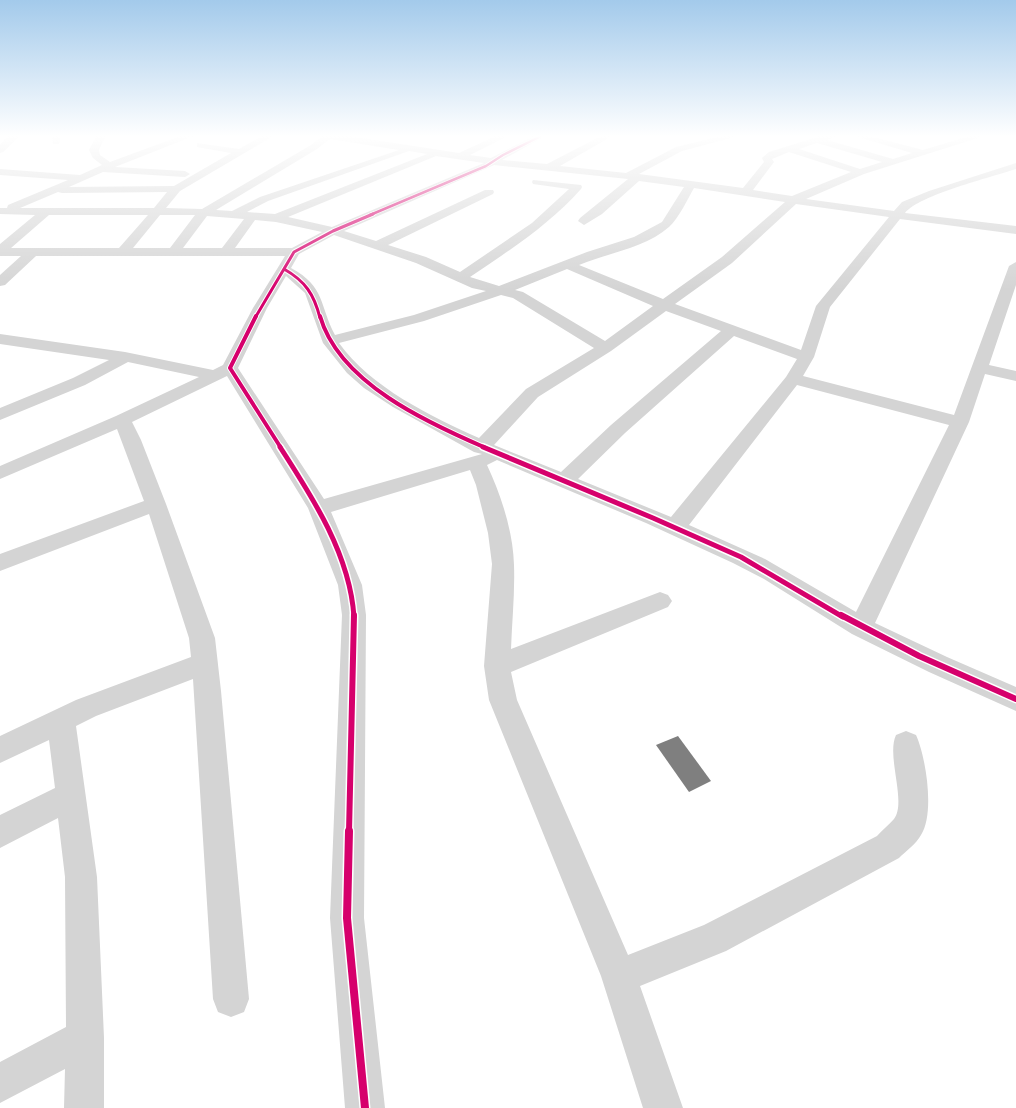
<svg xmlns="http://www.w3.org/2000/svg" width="1016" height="1108" font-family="'Asap Condensed',sans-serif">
	<rect width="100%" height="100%" fill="#fff"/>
	<path fill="#7f7f7f" d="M678 736 711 781 689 792 656 745Z"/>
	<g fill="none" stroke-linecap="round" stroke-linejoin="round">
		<path fill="#d4d4d4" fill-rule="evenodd" d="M8 135H18V138L3 152 0 153V145Z
			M52 135H61L59 144H53Z
			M97 135H106L99 150 100 155 110 162 183 135H196L115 167 185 171 190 174 185 177 103 172 69 187 174 186 231 153 197 147V143L239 149 264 135H275L180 191 166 208 202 209 311 145 321 137 320 135H342L459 153 498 135H510L470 155 491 158 536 135H547L502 160 547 164 603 135H614L560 166 626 173 676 147 726 135H742L682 151 639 174 743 188 764 162 762 158 769 152 824 135H838L827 140 893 159 912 153 851 135H866L923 150 973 135H987L864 174 806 199 894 211 902 202 929 191 1016 163V169C992 177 919 195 905 213L1016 226V234L900 219 830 307 814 357 803 376 954 415 1009 266 1016 262V285L989 365 1016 371V381L985 374 969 422 875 623 947 657 1016 687V711L929 672 852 634 764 579 733 563 646 523 497 460 487 465C501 495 513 531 514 565 515 593 512 621 511 649L660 592 668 595 672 601 668 607 511 672 517 700 628 955 704 925 877 836C882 830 889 825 894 819 907 802 886 756 896 735L906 731 916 735C926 757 935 814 921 835 916 844 906 851 899 858L726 951 640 986 683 1108H643L601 976 489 700 484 666 492 564 488 533 476 485 470 470 331 512 362 585 366 615 364 918 385 1108H345L330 918 342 615 338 585 308 508 227 376 132 422 141 440 166 504 215 638 221 691 249 999 244 1012 231 1017 218 1012 213 999 193 679 96 716 76 726 97 877 104 1038V1108H64L65 1069 0 1103V1062L66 1027 65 877 58 818 0 848V815L55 788 49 740 0 763V736L76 700 191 657 189 638 149 514 0 571V554L144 501 117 429 0 479V466L116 416 199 377 128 362 85 385 0 420V408L73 378 109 360 0 344V334L125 352 213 370 223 365 253 308 285 256H36L5 285 0 286V275L21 256H0V244L35 215 0 214V208H7L8 205 68 180 0 175V169L80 175 102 165 93 158 89 150ZM330 139 399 150 260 197 232 211 216 210 317 149ZM817 143 882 162 860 169 799 149ZM409 151 427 154 275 214 247 212 268 201ZM789 152 851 172 792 196 753 190 774 162 772 159ZM436 156 484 163 332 227 288 217ZM494 165 628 179 580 218 578 221 584 225 602 214 639 181 684 187 662 222 634 237 587 252 499 286 470 277C510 250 549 225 581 189L582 187 581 185 533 180 532 182 533 184 569 189 532 223 460 272 426 257 388 245 493 194 494 192 493 190H485L376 241 344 231ZM694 188 785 202 722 257 663 299 579 265C608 253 645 248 669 227 679 218 687 200 694 188ZM58 192 62 193 167 192 154 208H20ZM796 204 889 217 816 306 801 350 675 304 732 263ZM49 215H148L119 248H11ZM160 215H195L170 248H133ZM207 216 244 219 222 248H183ZM255 220 276 222 322 232 292 248H235ZM334 235 416 263 472 288 486 291 414 315 335 335C319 305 326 287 291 268L299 254ZM567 269 653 306 605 341 523 292 515 290ZM286 276 305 293 323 343 347 373 364 388 393 407 474 452 482 454 324 499 238 368 267 308ZM501 295 513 298 594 348 526 389 479 438C432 417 370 387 339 343L424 321ZM666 311 721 331 611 425 561 472 494 445 538 397 611 351ZM734 336 797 359 786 377 671 517 578 479 625 433ZM797 385 949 425 856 612 765 559 689 525Z"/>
		<defs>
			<path id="cycleway-far5" d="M370 215 486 166 503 155 543 135"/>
			<path id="cycleway-far4" d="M284 269C305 281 314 294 320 318
				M255 318 294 252 333 231 373 214"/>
			<path id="cycleway-far3" d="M256 316 230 368 281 448
				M320 316C339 383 428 423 486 448"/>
			<path id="cycleway-far2" d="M280 447C313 498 350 555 354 617
				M483 447 653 518 741 557 843 617"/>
			<path id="cycleway-far1" d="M841 615 919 656 1016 699
				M349 832 354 615"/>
			<path id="cycleway" d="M349 831 347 918 365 1108"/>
		</defs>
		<use href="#cycleway-far5" stroke="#fff" stroke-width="4"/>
		<use href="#cycleway-far4" stroke="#fff" stroke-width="5"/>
		<use href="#cycleway-far3" stroke="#fff" stroke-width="6"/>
		<use href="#cycleway-far2" stroke="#fff" stroke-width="8"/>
		<use href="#cycleway-far1" stroke="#fff" stroke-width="9"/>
		<use href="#cycleway" stroke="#fff" stroke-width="11"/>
		<use href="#cycleway-far5" stroke="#d6006c" stroke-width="2.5"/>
		<use href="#cycleway-far4" stroke="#d6006c" stroke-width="3"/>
		<use href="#cycleway-far3" stroke="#d6006c" stroke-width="4"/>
		<use href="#cycleway-far2" stroke="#d6006c" stroke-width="5"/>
		<use href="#cycleway-far1" stroke="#d6006c" stroke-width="6"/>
		<use href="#cycleway" stroke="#d6006c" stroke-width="8"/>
	</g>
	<linearGradient id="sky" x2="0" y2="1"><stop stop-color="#a3caeb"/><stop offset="0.47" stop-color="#fff"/><stop offset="1" stop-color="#fff" stop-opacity="0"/></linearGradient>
	<rect width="1016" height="290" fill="url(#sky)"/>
</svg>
